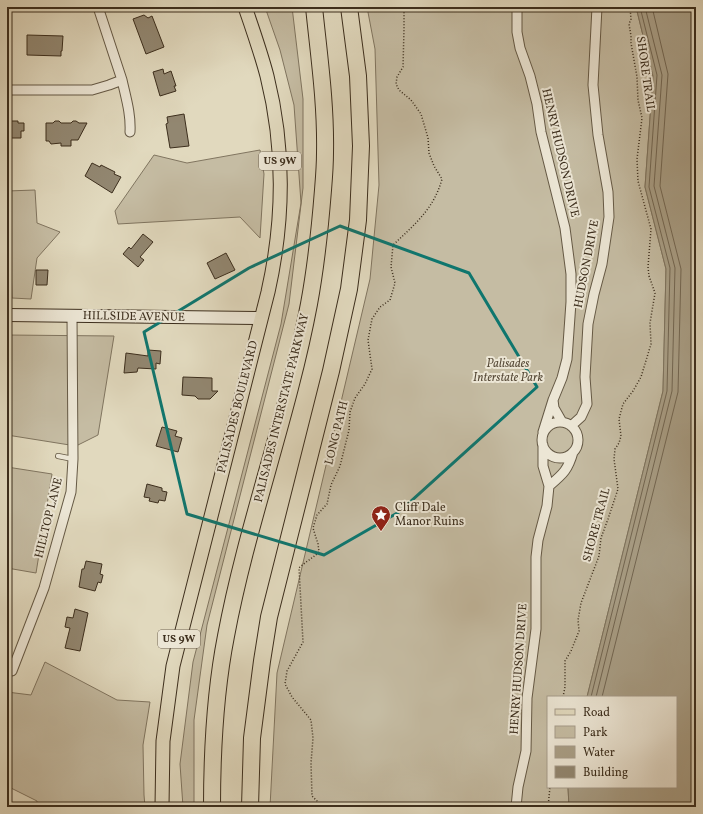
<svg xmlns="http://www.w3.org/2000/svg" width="703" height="814" font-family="Vollkorn,serif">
	<rect width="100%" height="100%" fill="#e1d9be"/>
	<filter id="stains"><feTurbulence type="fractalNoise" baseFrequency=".005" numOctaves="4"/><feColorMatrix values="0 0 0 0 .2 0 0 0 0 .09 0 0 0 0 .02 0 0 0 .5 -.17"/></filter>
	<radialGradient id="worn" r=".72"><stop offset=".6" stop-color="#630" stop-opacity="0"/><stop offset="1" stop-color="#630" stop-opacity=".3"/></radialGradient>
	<path fill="#c5bca3" stroke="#807560" d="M265 7H292L303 99V188L289 304 207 625 194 720V807H183L180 764 193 662 281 324 301 203 294 105 280 50Z
		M367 7H638L637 11 653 76 645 187 666 269 663 391 587 697H548V787H568L569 807H270L277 673 370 279 379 185 375 49Z
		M260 150 264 174 260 238 240 217 118 224 115 211 154 155 187 163Z
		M35 190 37 223 60 232 37 258 31 299 12 298 10 232H7V191Z
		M7 335 114 336 98 435 76 446 7 435Z
		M7 467 52 474 36 573 7 568Z
		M45 662 117 700 150 702 143 745 144 795 145 807H37V801L7 786V692L31 695Z"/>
	<path fill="#a99f87" stroke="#7d725d" d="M638 7H696V807H569L568 787H676V697H587L663 391 666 269 645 187 653 76 637 11Z"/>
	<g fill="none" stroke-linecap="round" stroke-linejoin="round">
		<path stroke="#726652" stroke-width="1" d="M591 697 667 391 670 268 649 187 657 75 641 11 642 7
			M596 697 672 391 675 268 654 186 662 75 646 11 647 7
			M602 697 678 392 681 269 660 186 668 74 653 11V7"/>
	</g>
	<path fill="#928771" stroke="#3c2e1d" d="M144 15 148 18 152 16 164 47 146 54 133 19Z
		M27 35 63 36 62 51H61V56L27 55Z
		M163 69 164 74 171 71 176 86H174L176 91 160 96 153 72Z
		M184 114 189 146 170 148 166 124 168 123 167 117Z
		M7 121H18V123H24V131H21V138H7Z
		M55 121H59L61 123H71L73 121H76L79 123H87L78 140H71V146H61V143L51 144 49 141H46V123H53Z
		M92 163 100 167 101 165 115 172 114 174 121 177 112 193 85 176Z
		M143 234 153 242 140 257 144 260 138 267 123 254 129 247 131 249Z
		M226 253 235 270 215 279 207 263Z
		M36 270H48L47 285H36Z
		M148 350 161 351 160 364 156 363V369L138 368 137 372 124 373 126 353 148 356Z
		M183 377 212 378V391H218L210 399H198L195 396 182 395Z
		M162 427 177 431 175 436 182 438 178 452 156 446Z
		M147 484 162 488V491L167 492 165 501 159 500 158 503 149 501 150 498 144 497Z
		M86 561 102 564 100 574 103 575 101 583 98 582 95 591 79 587 82 569H84Z
		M75 609 88 613 80 651 65 648 70 628 65 627 67 617 73 618Z"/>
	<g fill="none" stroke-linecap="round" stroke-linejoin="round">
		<defs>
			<path id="service" d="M58 456 73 459"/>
			<path id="minor" d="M517 7V32L520 48 530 76 537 104 541 132 565 228 571 274V302L567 359 562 378 553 400 543 432
				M122 80C126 98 131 114 130 132
				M7 90H92L109 85 122 80 98 7
				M553 400 554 408 562 422
				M542 440a18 18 0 1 1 36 0a18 18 0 1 1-36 0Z
				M571 426 581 417 587 404 585 377 588 324 594 294 602 264 609 217 608 192 598 135 593 85 597 7
				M549 486C563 474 568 470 573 452
				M12 671 44 588 71 492 73 459 72 316
				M516 807 518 787 526 751 527 698 536 629V557L538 540 547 506 549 486 543 466V445"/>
			<path id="secondary" d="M7 315 261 318"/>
			<path id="primary" d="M162 807 163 741 173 666 268 292C284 221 285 148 267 76 261 53 253 30 245 7"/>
			<path id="motorway" d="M212 807C212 750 215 692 226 636 247 524 288 416 309 304 316 266 320 228 323 190 324 178 325 166 325 153 326 104 319 56 314 7
				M250 807 252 738 262 661 269 617 331 371 349 289 358 220 361 146 358 76 349 7"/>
		</defs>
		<use href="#service" stroke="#655945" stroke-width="6"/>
		<use href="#minor" stroke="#655945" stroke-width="11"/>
		<use href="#secondary" stroke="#3c2e1d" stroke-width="14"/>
		<use href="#primary" stroke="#3c2e1d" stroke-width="15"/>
		<use href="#motorway" stroke="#3c2e1d" stroke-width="18"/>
		<path stroke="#3c2e1d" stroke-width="1.5" stroke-dasharray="1 2" stroke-linecap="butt" d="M563 697 565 687V661L571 651 579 631 578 620 581 603 599 556 601 538 608 519 618 489 614 459 615 449 619 443 621 436 619 419 623 404 633 391 641 377 651 344 650 323 655 293 649 276 648 267 651 229 638 181 637 159 642 118 638 100 637 77 631 43V36L629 24 631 19 630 7
			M319 807 317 801 312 796 311 763 313 738 311 720 292 697 285 684 287 671 303 642 299 568C305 562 313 558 319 552L318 544 313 528 317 515 327 504 331 485 340 466 349 430 350 412 355 398 365 384 372 369 368 340 372 319 380 307 390 300 395 283 391 267 393 245C414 225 434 209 442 179L434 166 429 153 428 138 421 114 411 100 399 90 396 84 397 77 403 67 404 29V12L402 7
			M548 807 550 787"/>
		<use href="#service" stroke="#ece6d5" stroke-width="4.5"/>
		<use href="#minor" stroke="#ece6d5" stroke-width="9"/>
		<use href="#secondary" stroke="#ece6d5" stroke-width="12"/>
		<use href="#primary" stroke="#e1d9be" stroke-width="13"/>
		<use href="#motorway" stroke="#e1d9be" stroke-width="16"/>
	</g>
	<path fill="none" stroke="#0f766e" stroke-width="3" stroke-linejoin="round" d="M340 226 469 273 537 387 399 512 324 555 187 514 144 332 249 268Z"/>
	<defs>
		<symbol id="sight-pin" viewBox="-11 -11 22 30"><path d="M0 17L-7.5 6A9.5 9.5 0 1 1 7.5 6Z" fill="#8f2418" stroke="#ece6d5"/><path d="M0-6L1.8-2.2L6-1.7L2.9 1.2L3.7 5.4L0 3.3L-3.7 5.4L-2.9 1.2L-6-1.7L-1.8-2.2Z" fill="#fff"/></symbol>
	</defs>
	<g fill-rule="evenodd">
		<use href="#sight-pin" x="370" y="504" width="22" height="30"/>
	</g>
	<g text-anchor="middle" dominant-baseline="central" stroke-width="4" stroke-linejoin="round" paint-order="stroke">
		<g fill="#ece6d5" stroke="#716554" stroke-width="1">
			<rect x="259" y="152" width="42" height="18" rx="3"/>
			<rect x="158" y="630" width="42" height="18" rx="3"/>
		</g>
		<g font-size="11" font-weight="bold" fill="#3c2e1d">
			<text x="280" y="161">US 9W</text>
			<text x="179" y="639">US 9W</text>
		</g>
		<g font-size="12" fill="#3c2e1d" stroke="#ece6d5">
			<text transform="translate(645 74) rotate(82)">SHORE TRAIL</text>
			<text transform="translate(560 153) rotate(77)">HENRY HUDSON DRIVE</text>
			<text transform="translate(587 264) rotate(-79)">HUDSON DRIVE</text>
			<text transform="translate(134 317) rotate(1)">HILLSIDE AVENUE</text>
			<text transform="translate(238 407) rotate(-76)">PALISADES BOULEVARD</text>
			<text transform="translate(282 408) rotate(-76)">PALISADES INTERSTATE PARKWAY</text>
			<text transform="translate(337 433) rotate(-76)">LONG PATH</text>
			<text transform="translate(49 518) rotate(-76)">HILLTOP LANE</text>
			<text transform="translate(597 525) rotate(-75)">SHORE TRAIL</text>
			<text transform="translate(519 669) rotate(-86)">HENRY HUDSON DRIVE</text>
		</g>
		<g font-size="12" font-style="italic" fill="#574a38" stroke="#ece6d5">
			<text x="508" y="364">Palisades<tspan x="508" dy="14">Interstate Park</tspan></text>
		</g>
		<g font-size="12" fill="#3c2e1d" stroke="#ece6d5" text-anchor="start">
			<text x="395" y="508">Cliff Dale<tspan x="395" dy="14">Manor Ruins</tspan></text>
		</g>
	</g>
	<rect width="703" height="814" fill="none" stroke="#e1d9be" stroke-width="24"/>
	<rect x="8" y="8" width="687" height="798" fill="none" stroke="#3c2e1d" stroke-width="2"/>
	<rect x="12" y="12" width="679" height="790" fill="none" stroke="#3c2e1d"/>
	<rect x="547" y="696" width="130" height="92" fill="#ece6d5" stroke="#a69c8b"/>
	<rect x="555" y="709" width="20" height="6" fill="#e1d9be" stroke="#a69c8b"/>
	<text x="583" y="716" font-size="12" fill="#3c2e1d">Road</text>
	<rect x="555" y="726" width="20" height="12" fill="#c5bca3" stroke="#a69c8b"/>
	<text x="583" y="736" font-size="12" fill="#3c2e1d">Park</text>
	<rect x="555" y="746" width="20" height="12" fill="#a99f87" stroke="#a69c8b"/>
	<text x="583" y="756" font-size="12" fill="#3c2e1d">Water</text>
	<rect x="555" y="766" width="20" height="12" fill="#928771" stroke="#a69c8b"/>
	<text x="583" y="776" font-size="12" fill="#3c2e1d">Building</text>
	<rect width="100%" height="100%" filter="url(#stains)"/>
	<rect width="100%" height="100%" fill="url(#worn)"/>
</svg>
